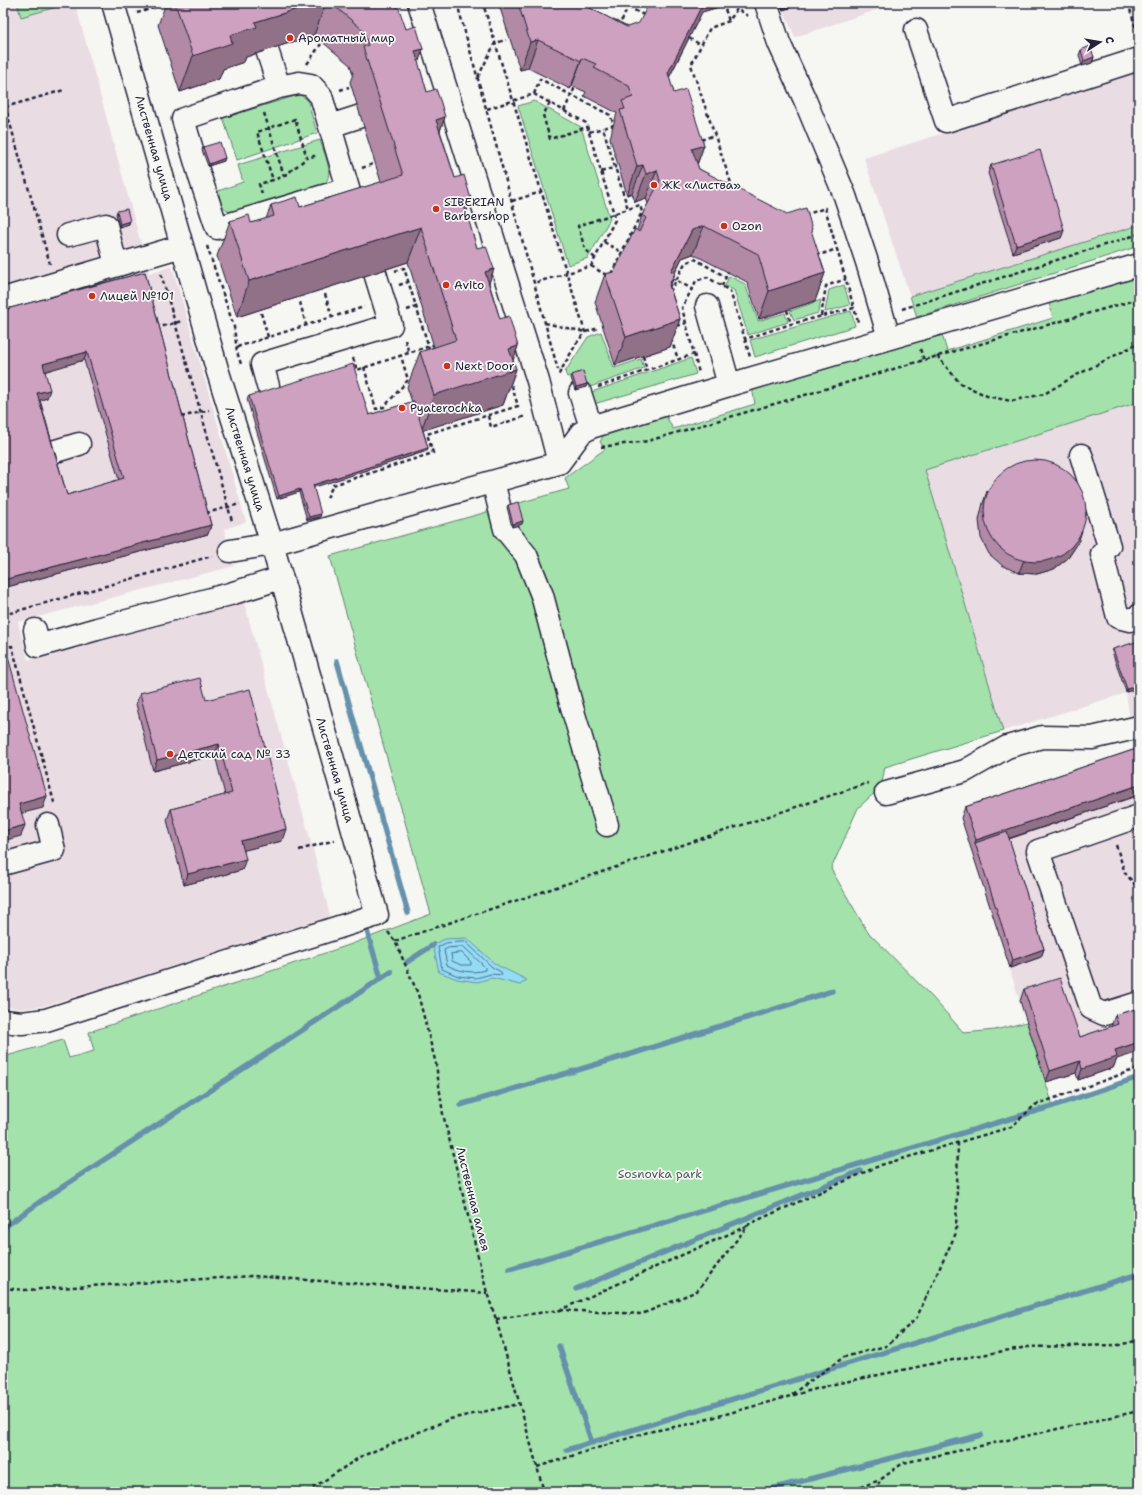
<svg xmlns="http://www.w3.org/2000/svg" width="1142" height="1495" font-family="'Shantell Sans',sans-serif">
	<rect width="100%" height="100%" fill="#f6f6f2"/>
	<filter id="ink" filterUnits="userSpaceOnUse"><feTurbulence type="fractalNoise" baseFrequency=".025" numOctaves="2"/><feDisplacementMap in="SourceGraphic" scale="8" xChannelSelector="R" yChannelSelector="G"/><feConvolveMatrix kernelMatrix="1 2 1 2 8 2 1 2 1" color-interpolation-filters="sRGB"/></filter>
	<g filter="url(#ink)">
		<path fill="#eadce3" d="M3 3H75L149 273 172 266 246 522 224 529 234 566 18 622 28 660 243 599 312 846 330 916 117 984 43 1006 21 1009 3 1006Z
			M780 3H897L795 37Z
			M1139 72V225L910 296 864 158Z
			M1139 402V1052L1111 1061 1113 1068 1078 1080 1076 1073 1046 1082 961 818 1136 759 1126 693 1003 731 925 470Z"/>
		<path fill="#a3e3ab" stroke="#628273" d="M17 3H63L64 5 21 17Z
			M298 95 302 96 307 99 317 133 237 160 223 118Z
			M534 101 581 127 610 219 588 258 568 265 518 106Z
			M320 140C324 154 335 173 324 185L233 213C221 209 221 202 218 191L243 182 238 165Z
			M1139 225V246L917 317 910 296Z
			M1139 272V402L925 470 1003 731 885 767 881 787 858 808 831 869 867 931 932 997 964 1033 995 1030 1027 1022 1053 1106 1139 1077V1492H3V1057L63 1040 69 1058 94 1051 89 1032 349 945 431 914 330 556 569 489 565 478 605 449 600 442 604 434 665 414 673 429 755 404 752 387 942 335 947 351 1053 318 1049 303Z
			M729 276 745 284 758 321 785 313 788 322 748 335 734 290 725 286Z
			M844 285 850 305 825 312 829 290Z
			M821 300 818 313 794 320 790 311Z
			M851 311 855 326 755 357 750 340Z
			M601 332 614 368 641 359 644 368 587 388 582 372 567 377 565 372 588 337Z
			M691 358 696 374 587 406 583 395Z"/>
		<path fill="#94dbf6" stroke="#6691ab" d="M467 938 495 964 527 980 520 985 492 978 477 982 457 979 439 972 433 945 445 939Z"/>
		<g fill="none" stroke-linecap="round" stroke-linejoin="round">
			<path stroke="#506c86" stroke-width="1" d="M466 942 492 967 501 972 502 975 491 974 476 978 458 976 442 969 438 947 446 943Z
				M464 947 485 967V970C472 974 458 971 447 965L444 950 448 948Z
				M462 953 471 962V965H461L452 961 451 954Z"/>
			<path stroke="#6691ab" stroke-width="5.5" d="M337 661 408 913
				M367 931 381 978
				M407 962 433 945
				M460 1105 628 1055 832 991
				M3 1228 44 1199 391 972
				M509 1269 1053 1106 1139 1077
				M576 1289 860 1171
				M559 1346 592 1443
				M567 1450 1139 1274
				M759 1492 981 1435"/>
			<defs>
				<path id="minor" d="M419 3 538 381 559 463
					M766 3 779 43 805 100 845 196 867 262 889 338
					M916 30 946 121 1139 59
					M267 50 279 87 299 83 311 85 321 96 352 202
					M279 87 183 119 200 177 217 228 347 189
					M330 126 361 116
					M68 235 106 225 116 265
					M3 299 182 246
					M707 306 729 385
					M268 386 262 364 391 325 375 273
					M591 427 729 385 1139 265
					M49 453 79 444
					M1081 455 1109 546 1102 554 1118 617 1130 620 1139 616
					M493 482 505 529 526 555 542 595 573 711 607 825
					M230 551 272 544 559 463 581 433 591 427 580 393
					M35 630 38 646 97 629 230 594 281 578
					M886 793 965 771 1007 747 1042 737 1092 738 1139 727
					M1139 816 1038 851 1091 1008 1104 1014 1139 1003
					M3 864 54 850 48 825
					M3 1021 22 1023 46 1020 377 915 272 544 217 369 113 3"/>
			</defs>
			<use href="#minor" stroke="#22223b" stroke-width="25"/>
			<path stroke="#22223b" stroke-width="2.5" stroke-dasharray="4 3" stroke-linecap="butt" d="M457 3 558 370
				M480 3 484 7 585 332 576 344 559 374 556 375
				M723 3 729 21
				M1128 3 1139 38
				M484 7 494 3
				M628 7 646 16
				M137 13 170 3
				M614 23 622 20 630 3
				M689 38 701 45
				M307 64 321 44
				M478 77 495 43 506 40
				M340 90 349 87
				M534 94 540 79 610 115 614 125 603 128 628 209 640 205 642 212 611 274
				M3 99 50 264
				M550 103 543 115 550 139 587 127
				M5 107 64 90
				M487 109 534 94 586 123 614 214 615 220 591 266 534 283
				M564 111 575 87
				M264 113 284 176 273 180
				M589 132 603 128
				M701 140 715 135
				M362 168 373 164
				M601 172 616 167
				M284 176 307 158
				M733 189 691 65 710 28 729 21 737 9 748 16
				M262 194 259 184 273 180 257 132 295 119 307 158 318 155
				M512 201 541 192
				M805 215 825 208 854 308
				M604 242 623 253
				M207 246 234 327 237 352 241 364
				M816 256 837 249
				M595 258 585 249 578 226 628 209
				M591 266 608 276
				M395 271 404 268 430 351
				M161 274 232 521
				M672 278 692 289
				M399 285 408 282
				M722 286 728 272
				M670 292 685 263 695 259 726 277
				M325 294 332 317
				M1134 301 1139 309
				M300 302 306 325
				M902 309 1139 234
				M407 310 416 307
				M787 310 791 324
				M261 313 268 337
				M821 316 826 286 846 279
				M545 323 585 332 599 328
				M677 326 686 323
				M156 328 182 321
				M671 339 678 359
				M745 339 750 357
				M405 340 409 353
				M237 347 364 307
				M920 349 924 360
				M694 354 699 373
				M643 356 647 370
				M937 356 960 383 987 396 1011 401 1044 394 1073 377 1139 343
				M353 358 357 370 433 345
				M364 367 376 409 384 407 408 380 401 356
				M598 387 694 354 682 308 696 281 707 277 730 291 745 339 791 324 854 308 858 322
				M488 416 491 427 526 416
				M181 417 209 410
				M601 447 648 441 924 360 1139 299
				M327 498 333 485 433 453 427 434 518 406 510 380
				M206 513 240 504
				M3 615 212 556
				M3 648 12 646 55 806
				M1116 845 1125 873 1139 889
				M299 850 335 840
				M388 932 395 941 418 994 436 1064 443 1114 487 1293 496 1319 544 1492
				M395 941 868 783
				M3 1288 25 1290 253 1276 487 1293
				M560 1310 642 1314 697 1291 749 1224 881 1165 1011 1127 1035 1105 1139 1068
				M496 1319 560 1310 749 1225
				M792 1394 844 1357 886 1346 916 1319 956 1233 958 1142
				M537 1467 648 1432 690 1424 830 1385 941 1362 1027 1347 1119 1345 1139 1340
				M307 1492 360 1457 450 1419 519 1404
				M847 1492 880 1480
				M876 1492 880 1480 903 1463 1139 1411"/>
			<use href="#minor" stroke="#f6f6f2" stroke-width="22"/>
		</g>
		<path fill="#b28aa6" stroke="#22223b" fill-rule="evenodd" d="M166 3H392L406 29 423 49 418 63 427 92 445 117 440 131 455 178 471 199 466 213 477 248 494 269 489 283 500 319 518 346 513 360 516 369 503 405 423 430 428 448 427 451 313 487 320 517 307 520 299 492 277 499 247 399 249 396 369 415 412 402 407 387 420 352 434 347 408 262 237 317 217 256 230 221 251 223 266 219 271 205 300 207 381 182 350 82 353 74 350 65 314 35 246 57 244 62 223 69 219 79 180 92 158 25Z
			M502 3H587L586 6 627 27 722 6 702 12 669 78 674 93 704 145 697 165 699 169 811 232 825 273 815 301 759 319 747 282 693 254 682 258 675 273 670 287 680 319 670 347 615 365 595 302 605 274 614 272 637 230 642 215 648 204 646 198 635 202 632 193 627 195 610 138 612 131V129L617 113 584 96 586 92 572 86 570 89 528 68 520 70 500 8Z
			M780 3H804L783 10Z
			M1081 50 1094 57 1092 63 1082 66 1079 55Z
			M203 147 224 161 208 166 202 150Z
			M991 165 1064 230 1061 238 1013 253 988 173Z
			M117 211 129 224 119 227 116 214Z
			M145 272 211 525 208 534 3 588V310ZM84 360 119 480 67 495 40 400 47 398 45 371Z
			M572 375 587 384 586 387 575 390 571 378Z
			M987 491 1078 543 1068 558 1054 569 1037 574 1019 573 1003 566 989 554 981 538 979 520 983 503Z
			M508 505 522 524 512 527 507 507Z
			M1113 649 1139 688 1126 692 1112 652Z
			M140 693 206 700 282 841 244 850 242 870 184 885 167 820 171 809 225 795 215 755 153 771 136 704Z
			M1139 748V795L1009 839 1044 949 1041 957 1010 968 961 818 965 807Z
			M1024 989 1080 1037 1111 1027 1115 1015 1139 1008 1113 1068 1078 1080 1076 1073 1046 1082 1020 1001Z"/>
		<path fill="#917187" stroke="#22223b" d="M317 3H326L314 35 246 57 244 62 223 69 219 79 180 92 193 56 230 35 255 22Z
			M703 3H723L722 6 702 12 657 101 668 73Z
			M796 3H804L783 10 784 7Z
			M538 40 528 68 520 70 530 42Z
			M423 49 411 84 415 51Z
			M1094 57 1092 63 1082 66 1084 61Z
			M582 58 572 86 570 89 581 61Z
			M445 117 432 152 436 120Z
			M704 145 694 173 692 149Z
			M225 158 224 161 208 166 209 164Z
			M643 165 632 193 627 195 637 166Z
			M657 170 646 198 635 202 646 174Z
			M471 199 459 235 463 202Z
			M130 221 129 224 119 227 120 224Z
			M704 226 693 254 682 258 661 299 671 271 692 230Z
			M421 227 408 262 237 317 249 281Z
			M1064 230 1061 238 1013 253 1016 245Z
			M494 269 481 305 485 272Z
			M675 273 665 301 669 285Z
			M825 273 815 301 759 319 769 291Z
			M680 319 670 347 615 365 626 337Z
			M518 346 509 372 516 369 503 405 421 431 434 395 509 349Z
			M87 352 84 360 40 373 43 364Z
			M587 384 586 387 575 390 576 387Z
			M50 390 47 398 34 402 37 393Z
			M428 448 427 451 312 488 313 485Z
			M300 489 299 492 277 499 279 496Z
			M321 514 320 517 307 520 309 517Z
			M523 521 522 524 512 527 513 524Z
			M211 525 208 534 3 588V580Z
			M1082 531 1078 543 1068 558 1054 569 1037 574 1019 573 1023 562Z
			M1139 685V688L1126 692 1127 689Z
			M219 744 215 755 153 771 157 760Z
			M1139 785V795L977 849 975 843 976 840Z
			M47 796 43 808 15 815 19 804Z
			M25 825 21 836 3 841V831Z
			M286 829 282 841 237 852 241 841Z
			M246 859 242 870 184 885 188 874Z
			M1044 949 1041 957 1010 968 1013 960Z
			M1139 1042V1052L1117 1059 1113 1068 1078 1080 1082 1069 1115 1050Z
			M1080 1061 1076 1073 1046 1082 1050 1071Z"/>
		<path fill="#cfa1c1" stroke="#22223b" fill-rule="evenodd" d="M175 3H317L255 22 257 27 230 35 232 43 193 56Z
			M331 3H392L399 9 406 29 416 26 423 49 415 51 427 92 436 89 441 103 445 117 436 120 455 178 464 175 471 199 463 202 477 248 486 246 494 269 485 272 492 294 500 319 509 316 518 346 509 349 516 369 434 395 420 352 456 340 421 227 249 281 230 221 249 215 251 223 274 216 271 205 297 197 300 207 403 175 363 47 368 45 363 30Z
			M518 3H587L586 6 627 27 639 23 649 3H703L668 73 674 93 686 89 704 145 692 149 699 169 787 214 806 208 812 229 811 230 825 273 769 291 758 254 704 226 692 230 671 271 675 273 669 285 680 319 626 337 605 274 614 272 635 229 639 232 646 218 642 215 660 181 657 170 646 174 643 165 637 166 620 110 625 109 622 101 633 97 629 86 594 68 596 64 582 58 581 61 538 40 530 42Z
			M782 3H796L784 7Z
			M1090 46 1094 57 1084 61 1081 50Z
			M220 142 225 158 209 164 203 147Z
			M1040 150 1064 230 1016 245 991 165Z
			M127 209 130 221 120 224 117 211Z
			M145 272 211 525 3 580V310ZM87 352 124 478 67 495 37 393 50 390 43 364Z
			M353 364 369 415 414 401 428 448 313 485 321 514 309 517 300 489 279 496 249 396Z
			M583 371 587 384 576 387 572 375Z
			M984 511a51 51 0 1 1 102 0a51 51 0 1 1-102 0Z
			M518 502 523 521 513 524 508 505Z
			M1139 641V685L1127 689 1113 649Z
			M8 657 47 796 19 804 25 825 3 831V659Z
			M200 678 206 700 250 689 286 829 241 841 246 859 188 874 171 809 232 793 219 744 157 760 140 693Z
			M1139 748V785L976 840 965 807Z
			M1007 832 1044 949 1013 960 975 843Z
			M1060 978 1080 1037 1118 1024 1115 1015 1139 1008V1042L1115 1050 1117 1057 1082 1069 1080 1061 1050 1071 1024 989Z"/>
	</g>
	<g fill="#c8321e" stroke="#f6f6f2" stroke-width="1.5">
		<circle cx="290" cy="38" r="4"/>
		<circle cx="654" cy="185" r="4"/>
		<circle cx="436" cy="209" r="4"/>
		<circle cx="724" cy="226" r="4"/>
		<circle cx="446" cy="285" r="4"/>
		<circle cx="92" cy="296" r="4"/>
		<circle cx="447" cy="366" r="4"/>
		<circle cx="402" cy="408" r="4"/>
		<circle cx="170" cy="754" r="4"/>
	</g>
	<g text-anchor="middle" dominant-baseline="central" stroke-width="3.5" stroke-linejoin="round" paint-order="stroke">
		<g font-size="12" fill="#22223b" stroke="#f6f6f2" text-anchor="start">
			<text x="298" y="38">Ароматный мир</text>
			<text x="662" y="185">ЖК «Листва»</text>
			<text x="444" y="202">SIBERIAN<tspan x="444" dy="14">Barbershop</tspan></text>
			<text x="732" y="226">Ozon</text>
			<text x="454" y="285">Avito</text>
			<text x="100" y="296">Лицей №101</text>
			<text x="455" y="366">Next Door</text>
			<text x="410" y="408">Pyaterochka</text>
			<text x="178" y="754">Детский сад № 33</text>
		</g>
		<g font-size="12" fill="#22223b" stroke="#f6f6f2">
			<text transform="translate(154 148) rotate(74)">Лиственная улица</text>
			<text transform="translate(245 459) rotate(73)">Лиственная улица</text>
			<text transform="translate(335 770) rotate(74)">Лиственная улица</text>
			<text transform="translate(473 1199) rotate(76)">Лиственная аллея</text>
		</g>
		<g font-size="12" fill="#495c5d" stroke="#f6f6f2">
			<text x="660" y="1174">Sosnovka park</text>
		</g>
	</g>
	<rect width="1142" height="1495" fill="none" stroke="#f6f6f2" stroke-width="16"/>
	<rect x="8" y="8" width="1126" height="1479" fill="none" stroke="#22223b" stroke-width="1.5" filter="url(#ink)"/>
	<g transform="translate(1100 42) rotate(78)" stroke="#f6f6f2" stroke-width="3" paint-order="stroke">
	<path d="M0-3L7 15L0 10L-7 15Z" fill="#22223b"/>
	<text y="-6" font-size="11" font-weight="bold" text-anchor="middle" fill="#22223b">С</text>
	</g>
</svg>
